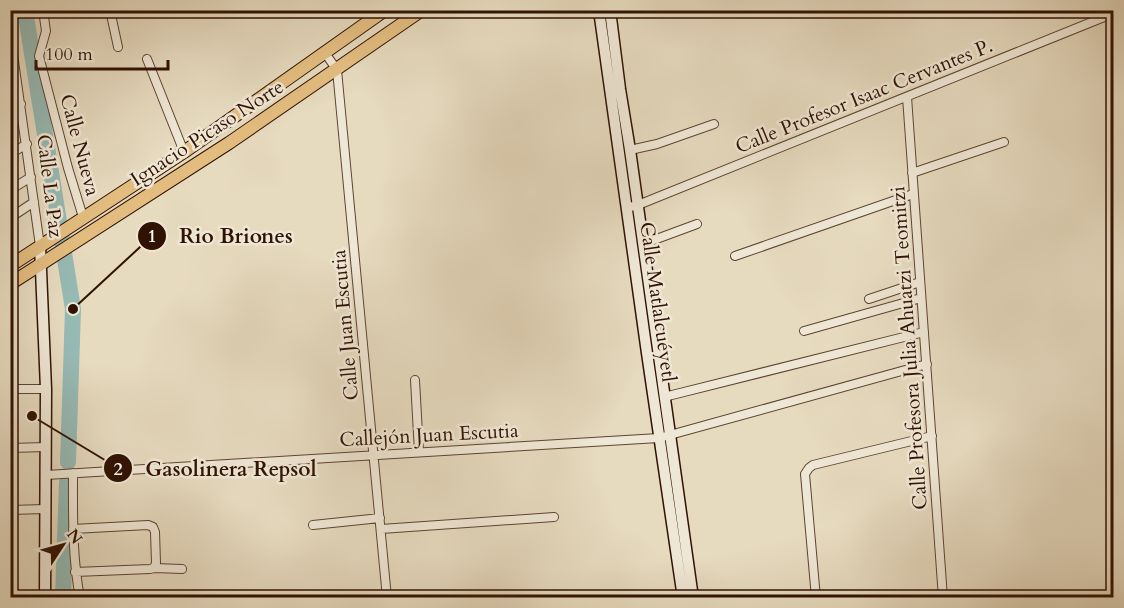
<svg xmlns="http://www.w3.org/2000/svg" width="1124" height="608" font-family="Cardo,serif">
	<rect width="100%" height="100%" fill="#e6dabf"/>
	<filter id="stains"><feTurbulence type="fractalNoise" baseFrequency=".00333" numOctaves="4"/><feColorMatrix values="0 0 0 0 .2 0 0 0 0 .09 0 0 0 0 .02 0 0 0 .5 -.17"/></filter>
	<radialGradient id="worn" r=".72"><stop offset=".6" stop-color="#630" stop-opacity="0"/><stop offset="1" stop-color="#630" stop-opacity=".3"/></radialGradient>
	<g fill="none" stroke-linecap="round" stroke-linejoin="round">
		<path stroke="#96bab4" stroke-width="16" d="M25 10 73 309 68 462
			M63 598 67 482"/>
		<defs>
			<path id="minor" d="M43 10 46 31 39 56 68 168 83 217
				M110 10 118 47
				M10 12 13 10
				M10 33 40 246
				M325 53 337 70 387 598
				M147 59 184 152
				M907 97 943 598
				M10 110 21 104
				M630 150 657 144 714 124
				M10 154 27 144
				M912 173 1004 142
				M10 190 31 177
				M626 208 638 205 1114 13
				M10 218 34 202
				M643 244 697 224
				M735 256 913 194
				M869 299 920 282
				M804 331 921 298
				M415 380 419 452
				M10 389H46
				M664 397 924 332
				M10 448 46 447
				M73 473C73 515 72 556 80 598
				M46 475 659 438 927 364
				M10 510 45 509
				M313 525 380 518
				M73 529 148 525 153 527 155 532 156 563 154 568
				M381 529 554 517
				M75 572 150 569 154 568 182 569
				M600 598 685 595
				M816 598 805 474 809 468 813 465 932 436"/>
			<path id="secondary" d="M599 10 647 353 683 598
				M610 10 620 89 630 150 693 598
				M40 246 46 389 45 598"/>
			<path id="primary" d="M10 266 184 152 385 10
				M10 284 229 143 422 10"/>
		</defs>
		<use href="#minor" stroke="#5e4432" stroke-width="10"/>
		<use href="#secondary" stroke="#301203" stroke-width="13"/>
		<use href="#primary" stroke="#301203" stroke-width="14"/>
		<use href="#minor" stroke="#efe7d5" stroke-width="8"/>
		<use href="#secondary" stroke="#efe7d5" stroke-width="10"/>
		<use href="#primary" stroke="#e3bd80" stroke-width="12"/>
	</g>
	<g text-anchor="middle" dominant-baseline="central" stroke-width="5" stroke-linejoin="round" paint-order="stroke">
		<g font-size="20" fill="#301203" stroke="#efe7d5">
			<text transform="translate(864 96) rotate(-22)">Calle Profesor Isaac Cervantes P.</text>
			<text transform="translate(207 133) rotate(-33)">Ignacio Picaso Norte</text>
			<text transform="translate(80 145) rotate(75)">Calle Nueva</text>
			<text transform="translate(50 186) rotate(83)">Calle La Paz</text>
			<text transform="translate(658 302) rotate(82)">Calle Matlalcuéyetl</text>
			<text transform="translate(345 325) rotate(-95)">Calle Juan Escutia</text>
			<text transform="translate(909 348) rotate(-94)">Calle Profesora Julia Ahuatzi Teomitzi</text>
			<text transform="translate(429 435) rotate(-3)">Callejón Juan Escutia</text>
		</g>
	</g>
	<path fill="none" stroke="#301203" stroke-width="2" d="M73 309L152 236M32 416L118 468"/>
	<g fill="#301203" stroke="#efe7d5" stroke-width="2">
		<circle cx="73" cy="309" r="6"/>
		<circle cx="32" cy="416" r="6"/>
		<circle cx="152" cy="236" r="15"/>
		<circle cx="118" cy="468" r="15"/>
	</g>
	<g font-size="18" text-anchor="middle" font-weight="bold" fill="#fff">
		<text x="152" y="242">1</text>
		<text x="118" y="475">2</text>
	</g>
	<g font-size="21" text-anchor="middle" font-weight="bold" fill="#301203" stroke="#efe7d5" stroke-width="5" stroke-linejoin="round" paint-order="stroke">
		<text x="236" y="243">Rio Briones</text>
		<text x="231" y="476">Gasolinera Repsol</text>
	</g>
	<rect width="1124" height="608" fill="none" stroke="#e6dabf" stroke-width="36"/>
	<rect x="12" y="12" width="1100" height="584" fill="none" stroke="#301203" stroke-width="3"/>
	<rect x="18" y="18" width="1088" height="572" fill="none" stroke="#301203" stroke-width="1.5"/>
	<g transform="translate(63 545) rotate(54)" stroke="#efe7d5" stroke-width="4.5" paint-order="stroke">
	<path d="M0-4.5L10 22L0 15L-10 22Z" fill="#301203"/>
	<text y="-9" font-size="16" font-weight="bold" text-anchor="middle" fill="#301203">N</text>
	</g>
	<path d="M36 60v9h132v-9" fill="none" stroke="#301203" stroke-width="3"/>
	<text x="45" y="60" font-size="18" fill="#301203" stroke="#efe7d5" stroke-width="4.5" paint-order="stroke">100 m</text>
	<rect width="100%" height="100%" filter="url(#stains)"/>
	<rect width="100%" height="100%" fill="url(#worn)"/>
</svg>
